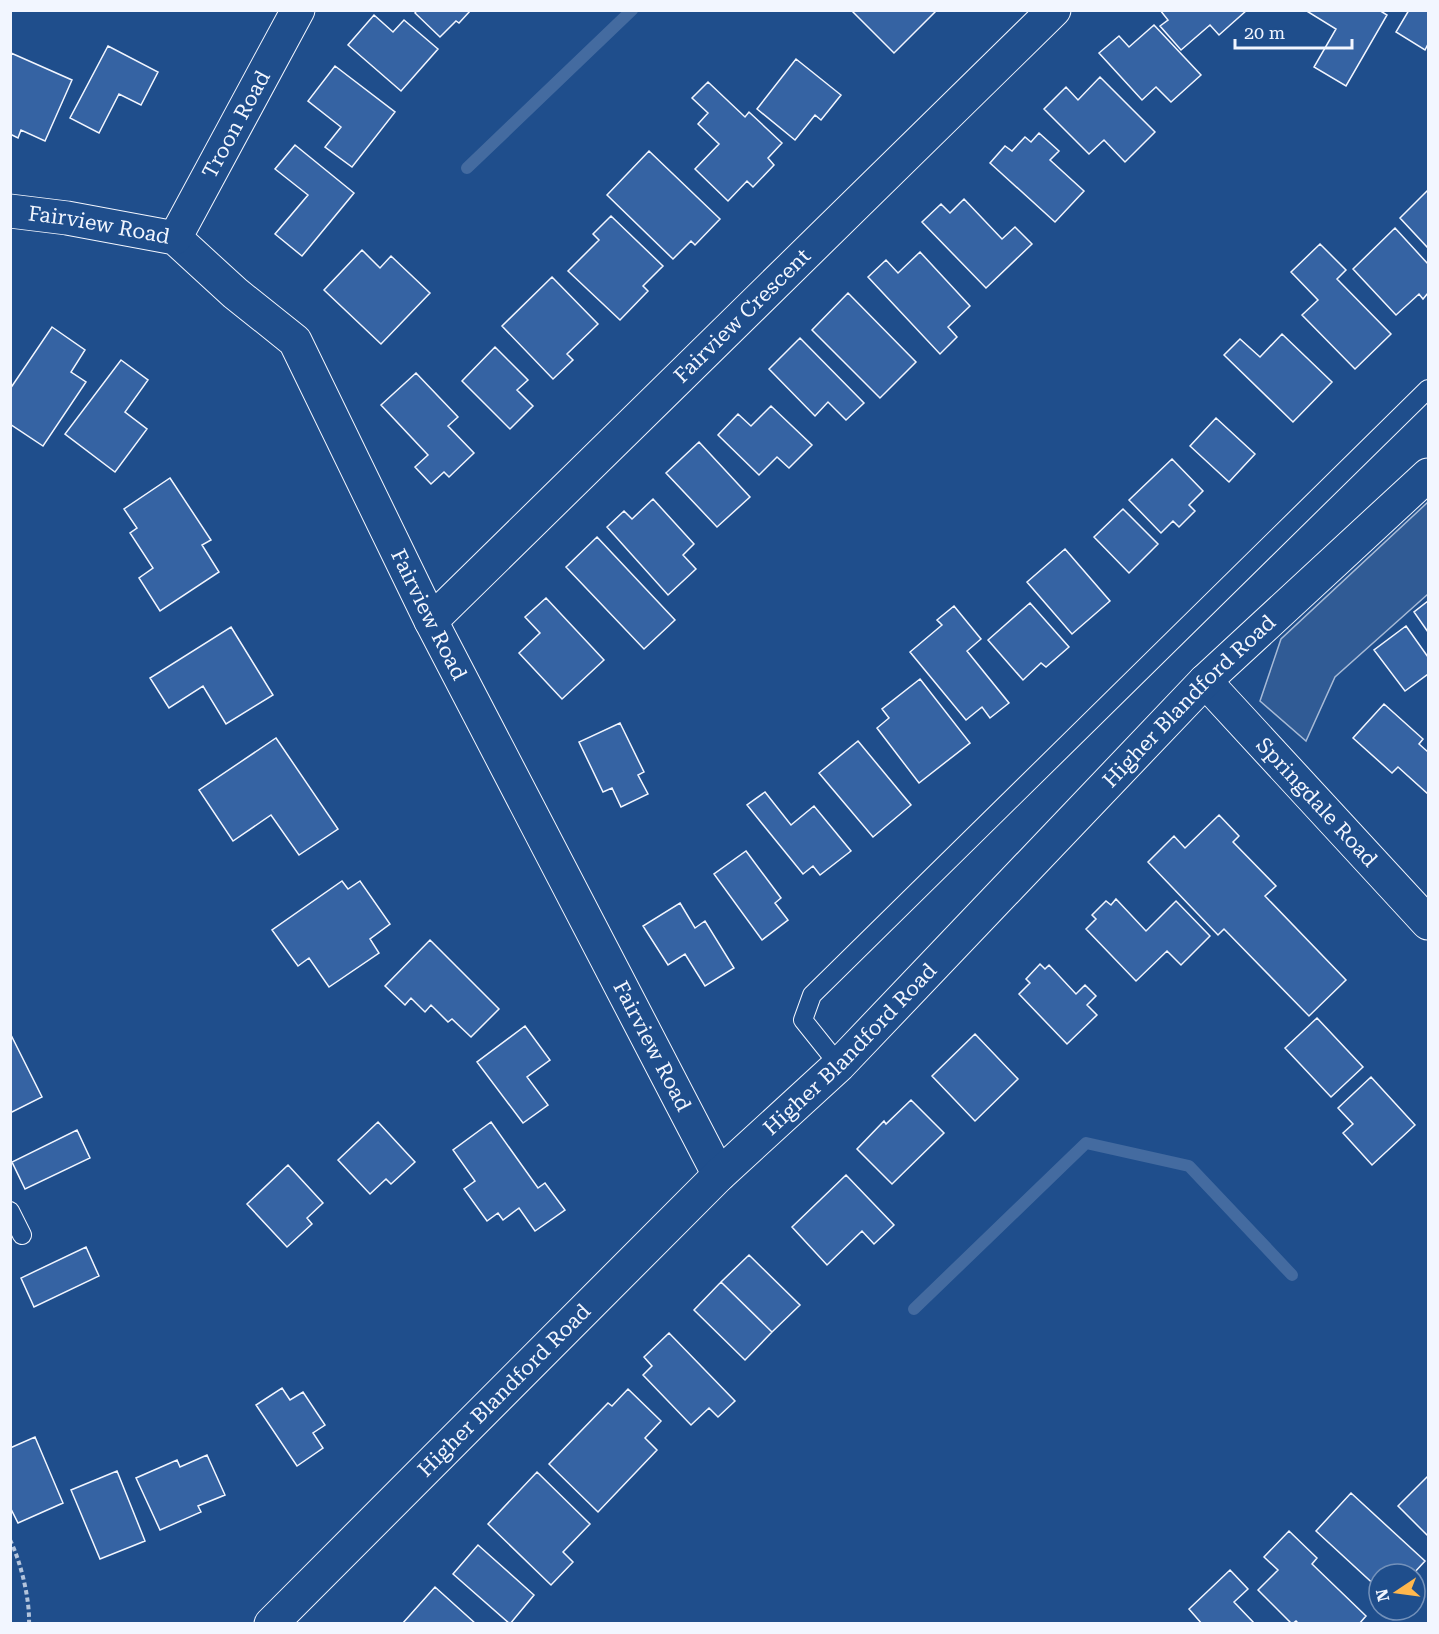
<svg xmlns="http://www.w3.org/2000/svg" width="1439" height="1634" font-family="'Roboto Serif',serif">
	<rect width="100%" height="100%" fill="#1f4e8c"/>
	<path fill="#305b95" stroke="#a8bbd7" stroke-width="1.5" d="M1428 502V594L1335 677 1306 741 1260 701 1281 639Z"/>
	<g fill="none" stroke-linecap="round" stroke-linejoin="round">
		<path stroke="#446ba0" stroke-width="12" d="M467 168 632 10
			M914 1309 1086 1143 1189 1166 1292 1275"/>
	</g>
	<path fill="#3563a3" stroke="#f2f6ff" stroke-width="1.5" d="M417 10H471L459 23 456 21 440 37 415 13Z
		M851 10H937L894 53Z
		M1160 10H1247L1219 35 1210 25 1181 50 1160 26 1168 20Z
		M1305 10H1379L1387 15 1346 86 1314 67 1336 29Z
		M1409 10H1428V44L1425 50 1396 32Z
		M374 15 393 32 404 20 438 49 401 91 348 45Z
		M1154 25 1201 75 1171 102 1156 87 1142 100 1099 53 1119 36 1129 47Z
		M108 46 158 72 141 105 119 94 99 133 70 118Z
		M11 53 72 80 45 141 21 130 18 138 10 134Z
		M796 59 841 95 821 120 815 115 795 140 757 109Z
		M335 66 395 112 352 167 325 147 341 127 308 101Z
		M1100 77 1155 132 1125 162 1104 140 1089 154 1044 109 1066 87 1078 100Z
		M708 82 745 117 749 112 782 143 768 158 774 165 753 187 747 181 728 201 695 169 719 144 698 124 708 113 692 98Z
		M1039 133 1059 151 1050 160 1084 191 1055 222 990 163 1005 146 1012 151 1025 137 1031 142Z
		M295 145 354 193 302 256 275 234 308 195 275 169Z
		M649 151 720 219 695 245 691 241 673 259 607 195Z
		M1428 190V248L1400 218Z
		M964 199 1002 239 1015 227 1032 244 986 288 922 222 941 204 950 213Z
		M611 216 663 266 643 286 648 291 620 320 568 271 599 240 593 234Z
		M1395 228 1428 264V293L1423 299 1419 294 1396 315 1353 269Z
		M1320 244 1346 270 1337 279 1391 334 1355 369 1302 315 1318 300 1291 272Z
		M362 250 380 268 391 256 430 293 381 344 324 290Z
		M920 252 970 306 948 327 957 337 940 354 868 277 886 260 898 273Z
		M552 277 598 324 567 354 573 360 553 379 502 326Z
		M848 293 916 362 880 398 812 330Z
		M52 327 85 350 71 372 86 382 43 446 10 424V389Z
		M1282 334 1332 382 1293 422 1224 355 1240 339 1260 357Z
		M800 338 864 403 846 420 828 402 815 416 769 369Z
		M495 347 528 380 517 390 533 406 510 429 462 381Z
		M121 360 148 380 125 412 147 429 115 472 65 434Z
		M416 373 458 417 448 426 474 453 449 477 444 472 431 484 415 467 428 455 381 405Z
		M771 406 812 445 789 468 777 457 759 475 718 435 738 414 751 426Z
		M1216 418 1255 454 1229 482 1190 446Z
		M699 442 750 497 717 527 666 473Z
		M1172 459 1203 491 1189 505 1195 511 1179 527 1173 521 1161 533 1129 500Z
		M170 478 211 540 202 545 219 572 160 611 139 578 153 568 130 533 137 528 124 509Z
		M653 499 694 544 683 555 696 569 668 595 607 527 624 511 632 519Z
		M1123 509 1158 544 1129 573 1094 537Z
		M597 537 675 620 644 649 566 567Z
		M1065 549 1110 601 1072 634 1027 582Z
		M546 598 604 660 562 699 519 653 540 633 525 617Z
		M1428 601V632L1414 612Z
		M1030 603 1069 647 1046 667 1041 663 1023 680 988 640Z
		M954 606 981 639 967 651 1009 703 990 718 982 707 966 720 910 652 942 625 937 620Z
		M1406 626 1428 657V674L1405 691 1374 650Z
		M231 627 273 695 226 724 203 686 169 708 150 678Z
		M920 679 970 743 919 783 877 728 889 718 882 709Z
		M1384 704 1423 739 1419 744 1428 752V794L1398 767 1392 773 1353 738Z
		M620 723 644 772 638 775 648 794 621 807 612 788 603 792 579 742Z
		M276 738 338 829 299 855 271 815 233 841 199 790Z
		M858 741 911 805 873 837 819 773Z
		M765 792 791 825 814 806 851 851 820 875 813 866 803 874 747 805Z
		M1219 815 1239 836 1233 842 1276 886 1265 896 1346 980 1309 1016 1224 929 1218 935 1148 862 1174 836 1185 848Z
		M746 851 781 898 775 903 788 920 762 940 714 874Z
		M342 881 348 889 360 881 390 924 370 939 379 953 329 987 309 958 298 966 272 930Z
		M1116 899 1146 931 1176 901 1210 936 1181 965 1167 951 1136 981 1086 929 1096 919 1092 915 1106 901 1111 905Z
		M680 903 695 928 705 921 734 968 705 986 685 954 668 965 643 926Z
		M430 940 499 1009 471 1037 452 1019 448 1022 431 1005 425 1012 411 998 405 1005 385 986Z
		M1040 964 1045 969 1049 965 1076 994 1085 985 1096 996 1087 1005 1097 1015 1067 1044 1019 994 1030 983 1026 979Z
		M1317 1018 1363 1067 1331 1097 1285 1048Z
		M525 1026 550 1060 527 1077 548 1105 523 1123 477 1062Z
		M10 1033 42 1097 10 1113Z
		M975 1034 1018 1079 975 1121 932 1076Z
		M1371 1077 1415 1125 1372 1165 1343 1133 1353 1124 1338 1108Z
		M911 1100 944 1133 892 1184 857 1149 884 1121 886 1124Z
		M378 1122 415 1162 391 1184 386 1179 370 1194 338 1160Z
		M491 1122 538 1188 545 1183 565 1210 535 1231 519 1208 503 1220 498 1213 487 1221 464 1189 475 1181 453 1150Z
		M77 1130 90 1158 25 1189 12 1162Z
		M288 1165 323 1203 307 1218 312 1224 287 1247 247 1204Z
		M846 1175 894 1225 874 1244 862 1231 827 1265 792 1227Z
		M86 1247 99 1276 34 1307 21 1278Z
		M749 1255 800 1305 772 1332 721 1282Z
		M721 1282 772 1332 745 1360 694 1310Z
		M669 1333 735 1401 718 1417 709 1408 691 1425 643 1375 652 1366 644 1357Z
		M282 1388 290 1400 303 1392 325 1425 313 1433 323 1448 297 1466 256 1405Z
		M628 1389 661 1421 645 1438 657 1450 598 1512 549 1464 608 1403 612 1406Z
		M35 1437 63 1503 18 1523 10 1507V1448Z
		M207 1455 225 1495 198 1506 201 1512 160 1530 136 1478 177 1460 180 1467Z
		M117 1471 145 1541 100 1559 71 1490Z
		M537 1472 590 1524 563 1552 573 1562 551 1585 488 1524Z
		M1428 1476V1536L1398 1506Z
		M1351 1493 1425 1561 1413 1574H1379V1589L1316 1531Z
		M1289 1531 1317 1558 1312 1564 1366 1616 1359 1624H1299L1296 1621 1292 1624 1258 1590 1278 1570 1264 1557Z
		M478 1545 534 1595 510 1624 453 1574Z
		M1230 1570 1248 1589 1234 1602 1255 1624H1202L1189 1609Z
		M435 1587 476 1624H402Z"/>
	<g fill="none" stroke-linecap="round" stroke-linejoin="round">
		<defs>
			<path id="lane" d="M839 1065 803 1020 812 995 1428 389
				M10 1211 22 1235"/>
			<g id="street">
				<path id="s1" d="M10 211 67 218 175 238 235 293 295 341 431 621 719 1175"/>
				<path id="s2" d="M175 238 298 10"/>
				<path id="s3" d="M431 621 1054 10"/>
			</g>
			<g id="secondary">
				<path id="s4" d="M1205 681 1428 923"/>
				<path id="s5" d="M271 1624 719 1175 839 1065 1205 681 1428 475"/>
			</g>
		</defs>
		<use href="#lane" stroke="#f2f6ff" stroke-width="20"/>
		<use href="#street" stroke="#f2f6ff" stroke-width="35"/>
		<use href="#secondary" stroke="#f2f6ff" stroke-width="35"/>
		<path stroke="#b3c4dc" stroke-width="4" stroke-dasharray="4.5 3" stroke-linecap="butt" d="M10 1540C21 1562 30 1600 29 1624"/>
		<use href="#lane" stroke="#1f4e8c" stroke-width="18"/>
		<use href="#street" stroke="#1f4e8c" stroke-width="33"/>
		<use href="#secondary" stroke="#1f4e8c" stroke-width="33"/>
	</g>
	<g text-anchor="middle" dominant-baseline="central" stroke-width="4.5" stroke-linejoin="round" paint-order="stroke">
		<g font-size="21" fill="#f2f6ff" stroke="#1f4e8c">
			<text stroke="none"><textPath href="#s2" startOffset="129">Troon Road</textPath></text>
			<text stroke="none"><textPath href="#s1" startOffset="90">Fairview Road</textPath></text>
			<text stroke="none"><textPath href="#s3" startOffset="436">Fairview Crescent</textPath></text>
			<text stroke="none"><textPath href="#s1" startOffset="630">Fairview Road</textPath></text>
			<text stroke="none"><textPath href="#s5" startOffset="1302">Higher Blandford Road</textPath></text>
			<text stroke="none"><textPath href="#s4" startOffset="165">Springdale Road</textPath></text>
			<text stroke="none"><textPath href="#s1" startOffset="1116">Fairview Road</textPath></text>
			<text stroke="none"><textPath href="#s5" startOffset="816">Higher Blandford Road</textPath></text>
			<text stroke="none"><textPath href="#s5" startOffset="330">Higher Blandford Road</textPath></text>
		</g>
	</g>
	<rect width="1439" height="1634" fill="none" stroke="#f2f6ff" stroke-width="24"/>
	<g transform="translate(1397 1592) rotate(257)"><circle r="28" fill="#1f4e8c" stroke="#7391ba" stroke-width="1.5"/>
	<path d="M0-4.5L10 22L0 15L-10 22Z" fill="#ffb74d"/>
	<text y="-9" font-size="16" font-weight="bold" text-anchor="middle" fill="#f2f6ff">N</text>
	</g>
	<path d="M1235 39v9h117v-9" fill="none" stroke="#f2f6ff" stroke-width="3"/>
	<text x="1244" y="39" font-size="18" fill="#f2f6ff" stroke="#1f4e8c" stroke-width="4.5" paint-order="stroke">20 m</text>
</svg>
